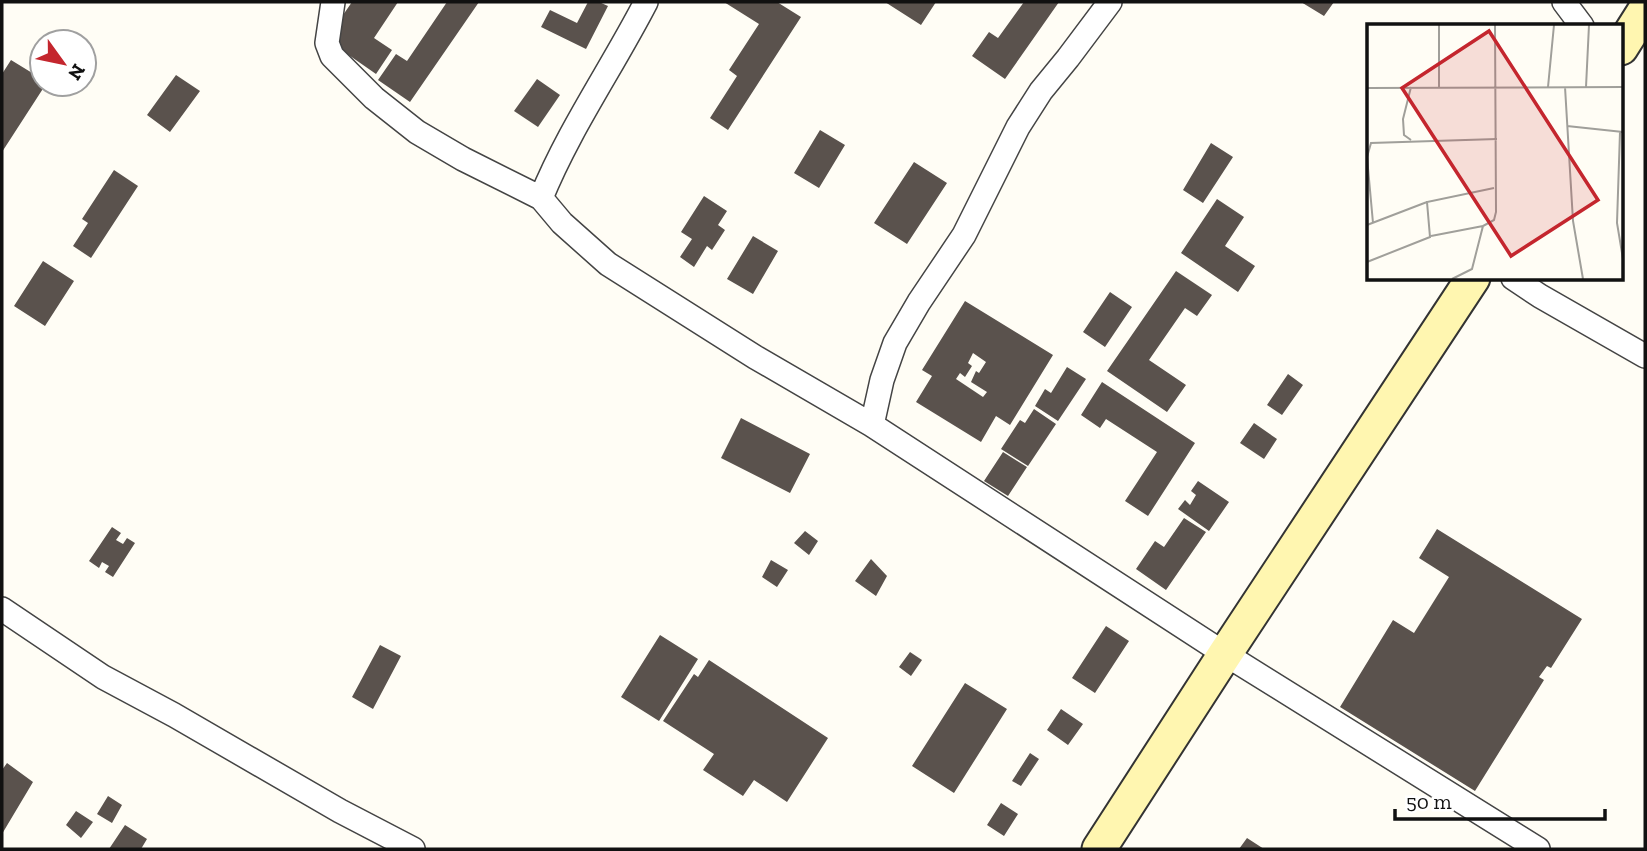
<svg xmlns="http://www.w3.org/2000/svg" width="1647" height="851" font-family="'Zilla Slab',serif">
	<rect width="100%" height="100%" fill="#fffdf5"/>
	<path fill="#5a524d" fill-rule="evenodd" d="M352 2H398L374 38 392 50 376 74 330 42 334 28Z
		M447 2H479L410 102 378 80 396 54 407 61Z
		M588 2H599L608 6 586 49 541 27 550 10 577 23Z
		M724 2H777L801 17 728 130 710 118 737 76 729 70 759 24Z
		M885 2H936L921 25Z
		M1024 2H1059L1005 79 972 56 989 32 998 38Z
		M1301 2H1334L1324 16Z
		M11 60 42 79V84H46L2 152V74Z
		M176 75 200 91 170 132 147 115Z
		M537 79 560 95 538 127 514 111Z
		M820 130 845 145 819 188 794 173Z
		M1211 143 1233 157 1203 203 1183 190Z
		M914 162 947 183 907 244 874 223Z
		M114 170 138 186 91 258 73 246 88 223 82 219Z
		M704 196 727 211 718 225 725 230 712 250 707 246 694 267 680 257 692 239 681 232Z
		M1217 199 1244 217 1225 246 1255 266 1238 292 1181 253Z
		M753 236 778 251 753 294 727 279Z
		M43 261 74 281 45 326 14 306Z
		M1176 271 1212 295 1197 316 1185 308 1149 360 1186 385 1167 412 1107 371Z
		M1110 292 1132 307 1105 347 1083 332Z
		M965 301 1053 355 1010 425 996 416 981 442 916 402 932 376 922 370ZM973 353 986 362 979 373 976 371 971 382 987 392 983 397 956 379 960 373 965 377 972 366 968 363Z
		M1067 367 1086 379 1058 421 1035 406 1045 389 1051 393Z
		M1288 374 1303 385 1282 415 1267 405Z
		M1102 382 1195 443 1148 516 1125 501 1157 452 1106 419 1100 428 1081 415Z
		M1034 409 1056 424 1028 466 1001 449 1020 420 1025 423Z
		M741 418 810 454 790 493 721 458Z
		M1254 423 1277 439 1264 459 1240 443Z
		M1003 452 1027 467 1008 496 984 481Z
		M1198 481 1229 502 1209 531 1178 509 1185 500 1190 505 1196 495 1191 491Z
		M1184 518 1206 532 1166 590 1136 569 1155 541 1164 547Z
		M112 527 121 533 116 540 123 544 127 538 135 543 113 577 105 572 109 566 102 562 99 568 89 561Z
		M1437 529 1582 619 1551 668 1547 666 1539 677 1544 680 1475 791 1340 707 1393 620 1414 633 1449 577 1419 558Z
		M805 531 818 541 809 555 794 543Z
		M871 559 887 576 876 596 855 581Z
		M771 560 788 570 777 587 762 577Z
		M1106 626 1129 641 1095 693 1072 678Z
		M660 635 698 659 659 721 621 697Z
		M380 645 401 656 373 709 352 697Z
		M910 652 922 660 911 676 899 667Z
		M709 660 828 738 787 802 754 780 743 796 703 770 714 754 663 721 694 674 698 677Z
		M965 683 1007 709 954 793 912 766Z
		M1061 709 1083 724 1068 745 1047 730Z
		M1030 753 1039 759 1021 786 1012 781Z
		M7 763 33 782 2 834V770Z
		M108 796 122 805 112 823 97 814Z
		M1001 803 1018 814 1004 836 987 825Z
		M76 811 93 822 81 838 66 825Z
		M125 825 147 839 141 849H109Z
		M1247 838 1264 849H1239Z"/>
	<g fill="none" stroke-linecap="round" stroke-linejoin="round">
		<defs>
			<path id="street" d="M333 2 327 43 332 56 374 98 417 132 463 159 541 198 562 223 608 264 755 357 872 425 1225 654 1538 849
				M1564 2 1582 26
				M541 198C569 129 612 68 646 2
				M1513 278 1540 296 1645 356
				M872 425 882 380 895 343 919 302 964 235 1018 127 1041 91 1068 58 1110 2
				M2 609 103 677 174 715 340 811 413 849"/>
			<path id="secondary" d="M1621 48 1645 10
				M1099 849 1225 654 1473 278"/>
		</defs>
		<use href="#street" stroke="#444" stroke-width="26"/>
		<use href="#secondary" stroke="#333" stroke-width="37"/>
		<use href="#street" stroke="#fff" stroke-width="23"/>
		<use href="#secondary" stroke="#fff6b0" stroke-width="33"/>
	</g>
	<g transform="translate(1367 24)">
		<rect width="256" height="256" fill="#fffdf5"/>
		<path fill="none" stroke="#a09f9a" stroke-width="2" d="M72 1V63M44 63 36 95 37 111 44 116M181 63 187 1M198 63 206 197 216 255M219 63 222 1M0 64 256 63M200 102 256 108M253 108 250 199 256 235M6 199 0 133 4 119 130 115M0 201 60 178M64 212 116 202M0 238 63 213 60 178 127 164M85 255 105 245 116 202 127 196 129 188 128 1"/>
		<path fill="#c4262e" fill-opacity="0.15" stroke="#c4262e" stroke-width="3.5" d="M122 7 231 176 144 232 35 64Z"/>
		<rect width="256" height="256" fill="none" stroke="#111" stroke-width="3.5"/>
	</g>
	<rect width="1647" height="851" fill="none" stroke="#111111" stroke-width="7"/>
	<g transform="translate(63 63) rotate(123)"><circle r="33" fill="#ffffff" stroke="#a0a0a0" stroke-width="2"/>
	<path d="M0-5L12 26L0 18L-12 26Z" fill="#c4262e"/>
	<text y="-10" font-size="19" font-weight="bold" text-anchor="middle" fill="#111111">N</text>
	</g>
	<path d="M1395 809v10h210v-10" fill="none" stroke="#111111" stroke-width="3.5"/>
	<text x="1406" y="809" font-size="21" fill="#111111" stroke="#ffffff" stroke-width="5" paint-order="stroke">50 m</text>
</svg>
